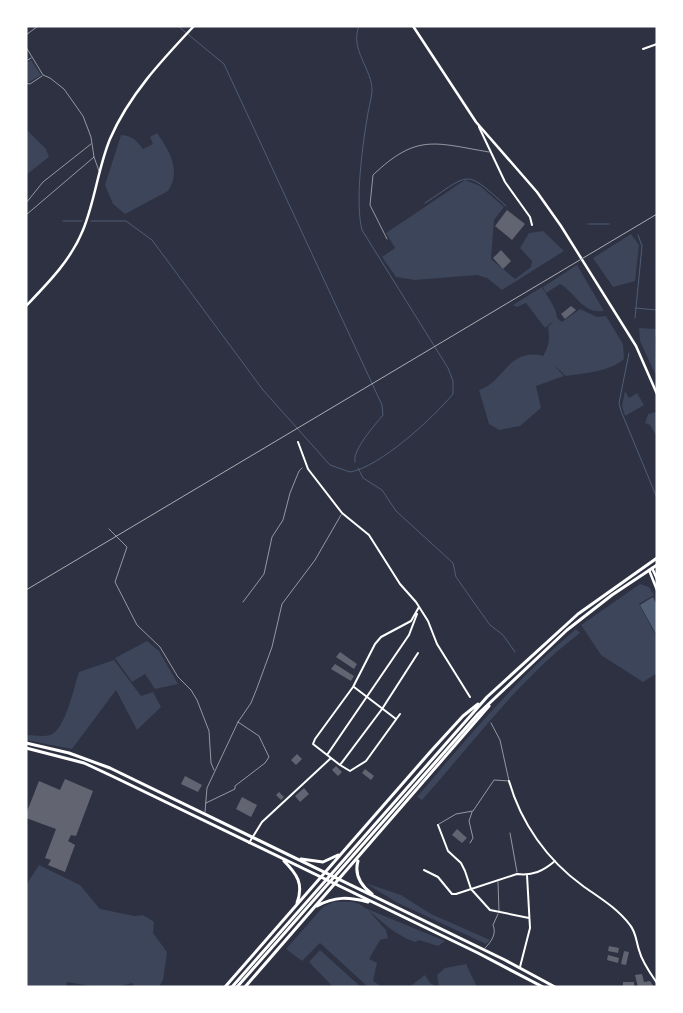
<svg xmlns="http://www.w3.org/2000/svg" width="683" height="1013" font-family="Ubuntu,sans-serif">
	<rect width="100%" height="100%" fill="#2d3142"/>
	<path fill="#3c4559" d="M31 60 41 75 29 82 26 81V63Z
		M26 129 46 149 49 157 26 175Z
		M157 133C169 150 182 171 168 191L125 214 113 204 105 185 121 135C133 136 136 140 143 149L153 144 150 137Z
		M465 180 480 186 504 207 494 220 491 259 515 279 531 267 532 261 520 248 529 233 543 231 564 251 502 290 487 278 477 275 415 280 396 277 382 257 395 248 386 233Z
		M631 234 639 245 635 281 613 287 593 258Z
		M577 265 604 311C582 314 576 293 560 284L546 293 543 287Z
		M542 287C547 297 557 308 557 318L562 322 580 309 597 317 606 316 623 344 624 359C609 372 585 373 566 376L553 364 564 376 536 386 541 408 520 426 499 430 489 424 479 390C504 383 508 347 543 356 549 346 550 339 548 327L554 320 545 328 526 303 517 307 513 305Z
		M639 328 657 329 655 339 657 378 640 341Z
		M625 391 629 398 637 393 644 405 625 416 622 406Z
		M656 412 657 414V437L650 425 645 423 648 414Z
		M640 584 649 587 654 595 639 604 657 638V673L643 682 601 655 581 625Z
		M576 629 580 633C518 680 473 743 422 800L417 797C468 737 516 679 576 629Z
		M147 641 159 651 178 684 155 689 145 674 132 682 115 658Z
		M114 660 141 696 153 692 161 707 137 730 116 690 72 749 26 740V735C34 735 43 737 50 735 65 731 74 687 79 672Z
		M39 865 80 885 100 909 135 916 143 915 154 922 153 933 167 952 163 980 159 986 135 987 132 983C110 990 89 986 67 982L66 987H26V885Z
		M365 883 401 895 431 914 490 940 486 944 398 903Z
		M334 902C345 902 357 900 365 908L445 941 438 946 419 940 415 942C392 933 386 925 368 910L386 930 388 938 380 940 369 959 377 963 373 981 382 987H368L320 943 302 961 286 949 323 907Z
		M320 950 361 987H333L309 962Z
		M466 964 477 987H439L437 975 445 968Z
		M425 975 430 983 437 987H409Z"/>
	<path fill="#4f5d75" d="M653 597 657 606V636L640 605Z"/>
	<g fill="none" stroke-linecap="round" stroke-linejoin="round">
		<path stroke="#4f5d75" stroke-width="1" d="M178 26 224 64 382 405 383 415C375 425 352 450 355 462
			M425 203C471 173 464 168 506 206
			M63 221H82
			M91 221H126L152 240 263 390 330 465 350 472C380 467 433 418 453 394V381L448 368 362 230C355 203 362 148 367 119 368 110 371 101 372 92 373 69 349 50 359 26
			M588 224H609
			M635 308 657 310
			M635 318 642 246 638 235
			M629 353 619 403 621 411 657 498
			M358 468 363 478 382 490 396 511 453 563 456 577 475 604 490 625 503 635 515 652"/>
	</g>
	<path fill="#626471" d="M507 210 525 224 512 240 495 226Z
		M501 250 511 261 503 269 493 258Z
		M571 306 576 310 565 319 561 314Z
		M340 652 357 664 354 669 336 657Z
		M335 664 354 676 351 681 331 669Z
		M297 754 302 759 296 765 291 760Z
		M336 766 342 772 338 776 332 770Z
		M365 769 374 776 371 780 362 773Z
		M185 776 202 785 198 792 181 784Z
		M65 779 93 791 76 836 71 835 68 841 75 845 65 872 48 865 51 860 45 858 56 829 26 818V814L39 781 60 790Z
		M304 788 309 794 300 802 295 796Z
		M279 792 284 797 281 800 276 795Z
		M242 797 257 805 251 817 236 809Z
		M457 829 467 838 462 843 452 835Z
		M609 946 619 948 618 953 608 951Z
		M624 951 629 952 626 965 621 964Z
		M608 955 619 958 618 963 607 960Z
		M642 974 644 982 650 981 654 987H638L635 975Z
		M623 982H634V986H623Z"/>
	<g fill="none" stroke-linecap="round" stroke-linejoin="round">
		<path stroke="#fff" stroke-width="0.5" d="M243 602 264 574 272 537 283 520 290 493 299 471 302 468"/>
		<path stroke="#fff" stroke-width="0.5" d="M26 35 38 26
			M26 47 43 75 50 78 64 89 83 116 91 137 94 157
			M26 61 31 58
			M26 83 30 84 42 76
			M26 203 43 182 91 144
			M26 215 94 157 99 171
			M387 239 370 205 373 175C417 133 435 143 489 152
			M109 529 127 547 115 582 137 625 160 647 178 677 191 690 197 700 209 731 211 763 214 770
			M206 803 235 789V786L265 763 269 757 259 736 238 722
			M205 812 207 788 238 722 251 703 257 688 272 647 282 604 315 560 341 515
			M439 824 456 814 473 811 494 780 509 781 500 740 491 723
			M510 833 517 872
			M470 843 473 838 469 821 472 812
			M498 882 499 911
			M485 948C491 942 497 934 493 925L498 914"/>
		<path stroke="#fff" stroke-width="2" d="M643 49 657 44
			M479 127 505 182 530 217 532 225
			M298 442 308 469 342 513 369 535 400 584 416 602 428 621 437 644 470 697
			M354 687 396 719
			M327 755 409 635 417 614
			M331 758 313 744 315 739 353 687 375 644 381 637 411 621 419 607
			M340 765 350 771 366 761 400 714
			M509 781C521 823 547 860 583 886 600 898 617 908 630 925 636 932 636 941 639 950 642 962 650 973 657 983
			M438 825 448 851 461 863 465 871 471 889 490 910 529 918
			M249 843 262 822 331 758 340 765 382 709 418 653
			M424 870 438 877 452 894H456L517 874C533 876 543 871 555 861
			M520 967 530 928 527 875"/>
		<path stroke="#fff" stroke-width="2.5" d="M413 26 476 122 537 192 561 226 636 346 657 394
			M26 306C48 283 71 260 83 230 95 201 98 168 110 139 129 95 162 60 194 26"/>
		<path stroke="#fff" stroke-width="2.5" d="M652 568 657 579
			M649 570 657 590"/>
		<path stroke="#fff" stroke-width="3" d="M26 743 69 753 110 768 505 960 555 987
			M26 748 84 763 114 777 478 953 543 987
			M301 859 323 862 338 855
			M284 861C297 874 304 884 297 903
			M358 861C354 875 360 885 372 894
			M317 906C335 896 349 897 368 902
			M225 987 431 751 463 716 478 704
			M232 987 487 697 578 614 657 558
			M237 987 478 714 567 630 612 595 657 565
			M245 987 489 706"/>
		<path stroke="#abadb3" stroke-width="1" d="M26 590 657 214"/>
	</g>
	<rect width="683" height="1013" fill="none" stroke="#ffffff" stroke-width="55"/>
</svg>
